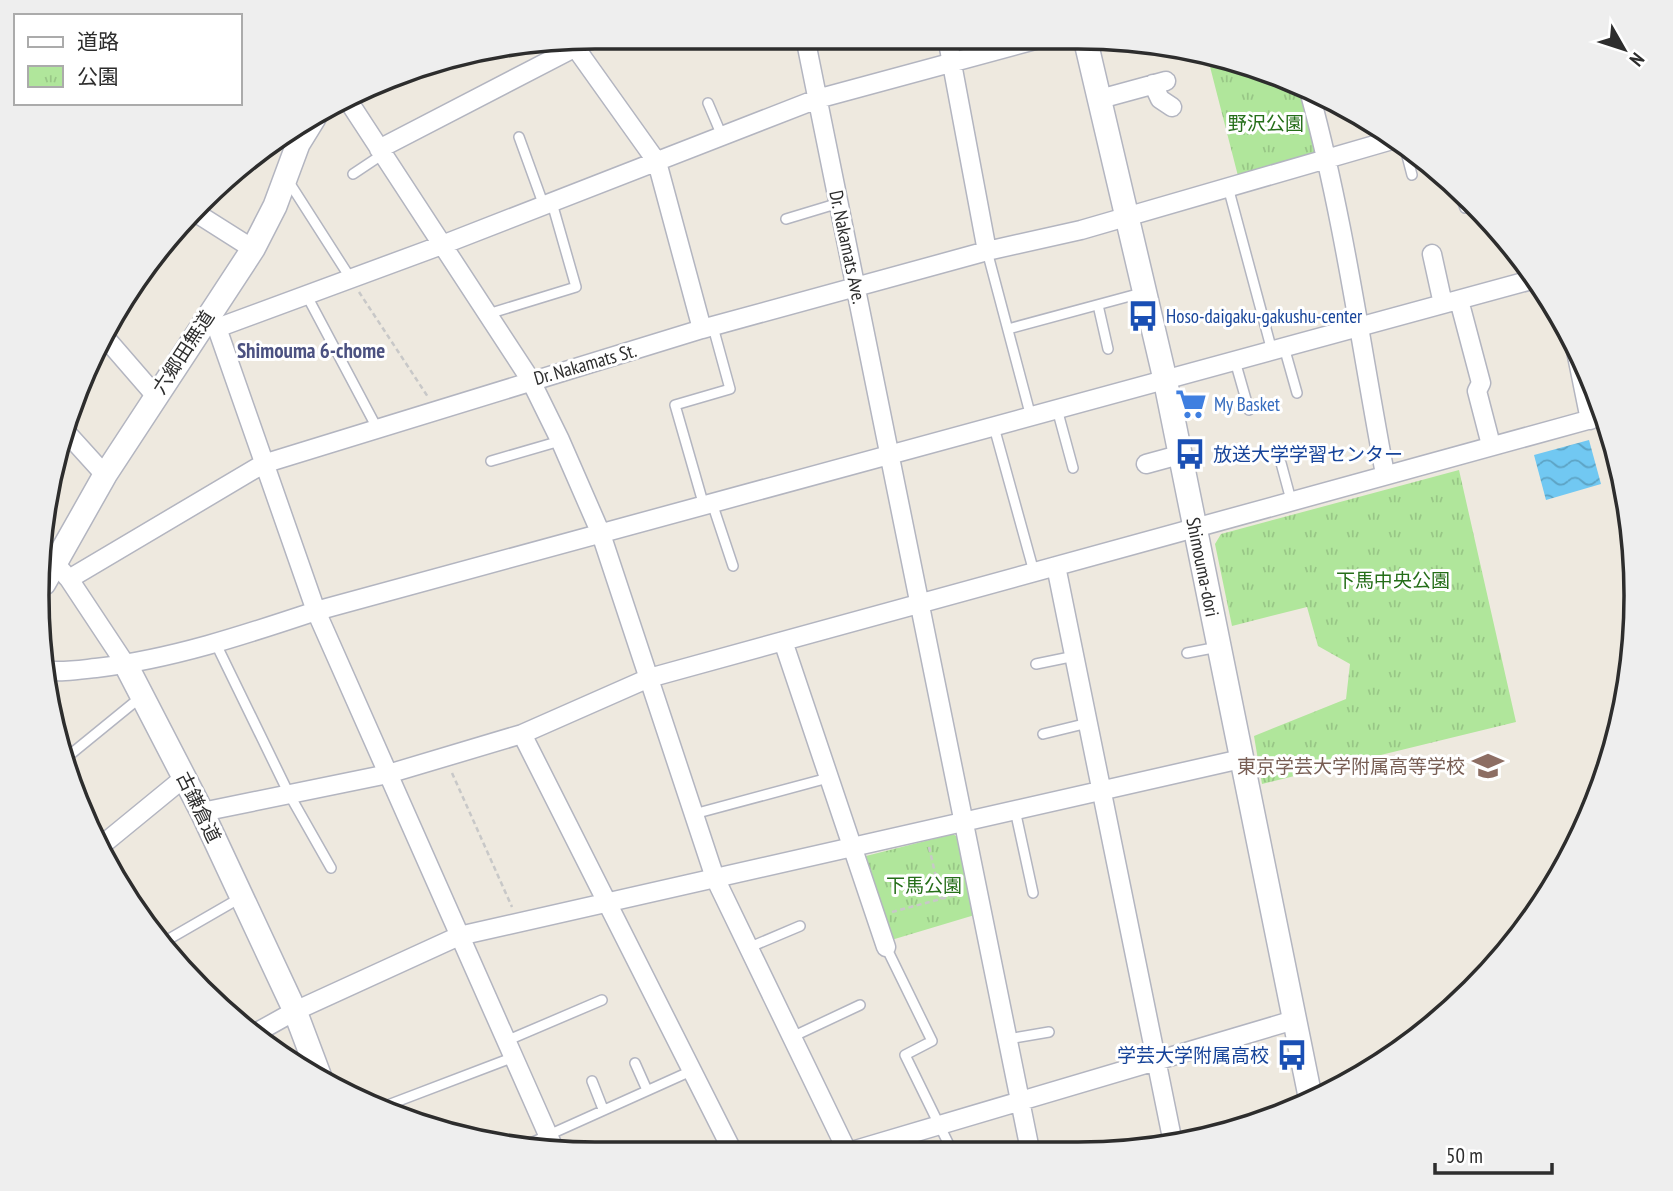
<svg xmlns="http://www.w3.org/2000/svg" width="1673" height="1191" font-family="'PT Sans Narrow','Noto Sans JP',sans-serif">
	<defs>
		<pattern id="park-tufts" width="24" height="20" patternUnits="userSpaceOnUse" patternTransform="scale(1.75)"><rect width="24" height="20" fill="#b0e69b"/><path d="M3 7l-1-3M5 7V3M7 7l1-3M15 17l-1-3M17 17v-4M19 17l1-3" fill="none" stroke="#98c686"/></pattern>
		<pattern id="water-waves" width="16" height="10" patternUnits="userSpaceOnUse" patternTransform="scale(1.75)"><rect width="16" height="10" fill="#71c8f2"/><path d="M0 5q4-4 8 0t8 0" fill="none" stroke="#5da3c4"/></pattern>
	</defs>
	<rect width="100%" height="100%" fill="#eee9df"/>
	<path fill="url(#park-tufts)" d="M1207 55 1299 90 1316 155 1238 176Z
		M1459 470 1516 722 1262 784 1254 736 1346 699 1350 664 1318 646 1307 607 1232 626 1215 544 1221 534Z
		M953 834 959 838 978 914 888 941 858 858Z"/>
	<path fill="url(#water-waves)" d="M1589 440 1601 484 1546 500 1534 455Z"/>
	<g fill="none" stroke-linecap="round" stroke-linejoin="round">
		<defs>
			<path id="service" d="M708 103 722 136
				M519 137 544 206
				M1406 152 1412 175
				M353 174 383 154
				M287 179 351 279
				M1228 187 1272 351
				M1461 197 1465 208
				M786 219 839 203
				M987 251 1031 417
				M307 296 377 428
				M1098 305 1108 349
				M488 314 576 287 552 203
				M1008 329 1145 292
				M1284 347 1297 393
				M1235 361 1249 410
				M1057 409 1073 468
				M994 427 1034 572
				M491 461 560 441
				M1281 463 1291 500
				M712 503 733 566
				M704 506 675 405 730 389 713 327
				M216 644 289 794 331 868
				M1187 653 1218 647
				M1036 664 1075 656
				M1043 734 1088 723
				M66 758 142 696
				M1015 810 1033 893
				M694 814 828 778
				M162 943 240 898
				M886 947 932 1041 905 1055 952 1151
				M748 948 800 926
				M792 1037 860 1005
				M1008 1039 1049 1032
				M506 1041 602 1000
				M635 1063 647 1090
				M592 1081 603 1109
				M380 1108 514 1057
				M522 1147 691 1071"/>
			<path id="minor" d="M805 37 1030 1150
				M947 37 987 251
				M570 40 657 162 702 329
				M1153 84 1160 99 1172 107
				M1310 94C1344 219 1361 347 1385 474
				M1100 99 1166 81
				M349 102 530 379 560 440 601 534 715 878 847 1151
				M379 149 574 48 584 38
				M193 211 253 249
				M1432 254 1443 304
				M1459 300 1481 383 1477 391 1491 445
				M205 319 217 328 316 611 556 1153
				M217 328 442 245 817 99 1046 37
				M103 335 155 395
				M1575 346 1590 420
				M66 432 105 475
				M1146 464 1179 455
				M45 552 69 579 126 665
				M1056 566 1173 1143
				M69 579 263 464 702 329 987 251 1081 230 1392 140
				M783 641 886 947
				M42 670C60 673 78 670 96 668 172 659 244 635 316 611L1535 279
				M522 734 733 1152
				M202 812 388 774 522 734 649 678 1606 415
				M102 845 185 777
				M252 1035 295 1011 459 936 1241 759
				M852 1151 1294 1020"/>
			<g id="tertiary">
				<path id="s1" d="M1085 38 1165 379 1311 1101"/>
				<path d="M44 583 105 475 253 249 275 206 298 144 314 118"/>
				<path d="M126 665 202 812 295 1011 321 1080"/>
			</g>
		</defs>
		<use href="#service" stroke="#b3b5c0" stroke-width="12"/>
		<use href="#minor" stroke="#b3b5c0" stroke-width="21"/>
		<use href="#tertiary" stroke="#b3b5c0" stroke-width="26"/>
		<path stroke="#c8c8c8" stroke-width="2.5" stroke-dasharray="5 3.5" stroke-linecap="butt" d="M359 292 428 397
			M452 773 512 907
			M929 847 941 899
			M892 912 963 893"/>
		<use href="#service" stroke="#fff" stroke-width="9"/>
		<use href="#minor" stroke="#fff" stroke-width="18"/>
		<use href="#tertiary" stroke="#fff" stroke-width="23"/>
	</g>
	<defs>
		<symbol id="bus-bare" viewBox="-9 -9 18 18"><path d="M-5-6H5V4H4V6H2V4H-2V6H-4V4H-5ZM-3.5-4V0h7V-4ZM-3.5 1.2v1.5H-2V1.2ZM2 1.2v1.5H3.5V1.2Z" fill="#1a4fb4" stroke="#fff" stroke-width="2.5" paint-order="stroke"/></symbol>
		<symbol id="supermarket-bare" viewBox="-9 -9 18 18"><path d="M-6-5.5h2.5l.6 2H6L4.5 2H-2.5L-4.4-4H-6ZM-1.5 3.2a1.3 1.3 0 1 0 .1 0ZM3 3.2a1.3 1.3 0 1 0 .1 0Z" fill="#3f7fe0" stroke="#fff" stroke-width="2.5" paint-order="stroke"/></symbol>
		<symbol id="school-bare" viewBox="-9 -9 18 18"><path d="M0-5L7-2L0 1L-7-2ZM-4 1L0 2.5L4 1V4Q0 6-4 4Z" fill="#8d6e63" stroke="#fff" stroke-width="2.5" paint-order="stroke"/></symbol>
	</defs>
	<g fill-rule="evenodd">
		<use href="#bus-bare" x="1121" y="294" width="44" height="44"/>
		<use href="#supermarket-bare" x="1169" y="382" width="44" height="44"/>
		<use href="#bus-bare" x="1168" y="432" width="44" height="44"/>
		<use href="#school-bare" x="1466" y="744" width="44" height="44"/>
		<use href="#bus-bare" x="1270" y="1033" width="44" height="44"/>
	</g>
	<g text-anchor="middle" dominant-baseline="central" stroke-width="6" stroke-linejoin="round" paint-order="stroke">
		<g font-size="19" fill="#256e19" stroke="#fff">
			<text x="1266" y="123">野沢公園</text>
			<text x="1393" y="580">下馬中央公園</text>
			<text x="924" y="885">下馬公園</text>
		</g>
		<g font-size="19" fill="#2d2d2d" stroke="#fff">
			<text transform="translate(848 247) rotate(78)">Dr. Nakamats Ave.</text>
			<text transform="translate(183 352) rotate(-57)">六郷田無道</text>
			<text transform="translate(585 364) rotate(-16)">Dr. Nakamats St.</text>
			<text stroke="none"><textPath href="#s1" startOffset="542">Shimouma-dori</textPath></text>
			<text transform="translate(199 807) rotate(64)">古鎌倉道</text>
		</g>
		<g font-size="19" fill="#164399" stroke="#fff" text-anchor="start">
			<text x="1166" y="316">Hoso-daigaku-gakushu-center</text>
			<text x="1213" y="454">放送大学学習センター</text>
			<text x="1269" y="1055" text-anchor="end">学芸大学附属高校</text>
		</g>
		<g font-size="19" fill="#366cbe" stroke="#fff" text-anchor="start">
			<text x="1214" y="404">My Basket</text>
		</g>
		<g font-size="19" fill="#785e54" stroke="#fff" text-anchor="end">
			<text x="1465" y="766">東京学芸大学附属高等学校</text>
		</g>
		<g font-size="21" font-weight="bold" fill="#4b5180" stroke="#fff">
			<text x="311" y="350">Shimouma 6-chome</text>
		</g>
	</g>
	<path d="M0 0H1673V1191H0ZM595 49H1078A546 546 0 0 1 1624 595V596A546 546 0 0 1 1078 1142H595A546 546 0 0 1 49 596V595A546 546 0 0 1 595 49Z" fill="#eee" fill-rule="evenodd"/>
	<path fill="none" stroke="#2d2d2d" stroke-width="3.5" d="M595 49H1078A546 546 0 0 1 1624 595V596A546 546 0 0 1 1078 1142H595A546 546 0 0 1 49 596V595A546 546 0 0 1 595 49Z"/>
	<rect x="14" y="14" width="228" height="91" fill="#ffffff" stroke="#ababab" stroke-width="2"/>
	<rect x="28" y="37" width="35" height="10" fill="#ffffff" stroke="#ababab" stroke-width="2"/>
	<text x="77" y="49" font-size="21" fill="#2d2d2d">道路</text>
	<rect x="28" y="66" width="35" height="21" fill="url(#park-tufts)" stroke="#ababab" stroke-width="2"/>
	<text x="77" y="84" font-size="21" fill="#2d2d2d">公園</text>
	<g transform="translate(1624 49) rotate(129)" stroke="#ffffff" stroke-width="5" paint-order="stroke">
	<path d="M0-5L12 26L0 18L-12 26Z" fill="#2d2d2d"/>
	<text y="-10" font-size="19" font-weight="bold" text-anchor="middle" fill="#2d2d2d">N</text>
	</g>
	<path d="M1435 1163v10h117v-10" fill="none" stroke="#2d2d2d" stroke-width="3.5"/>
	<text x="1446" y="1163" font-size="21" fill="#2d2d2d" stroke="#ffffff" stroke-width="5" paint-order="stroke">50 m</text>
</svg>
